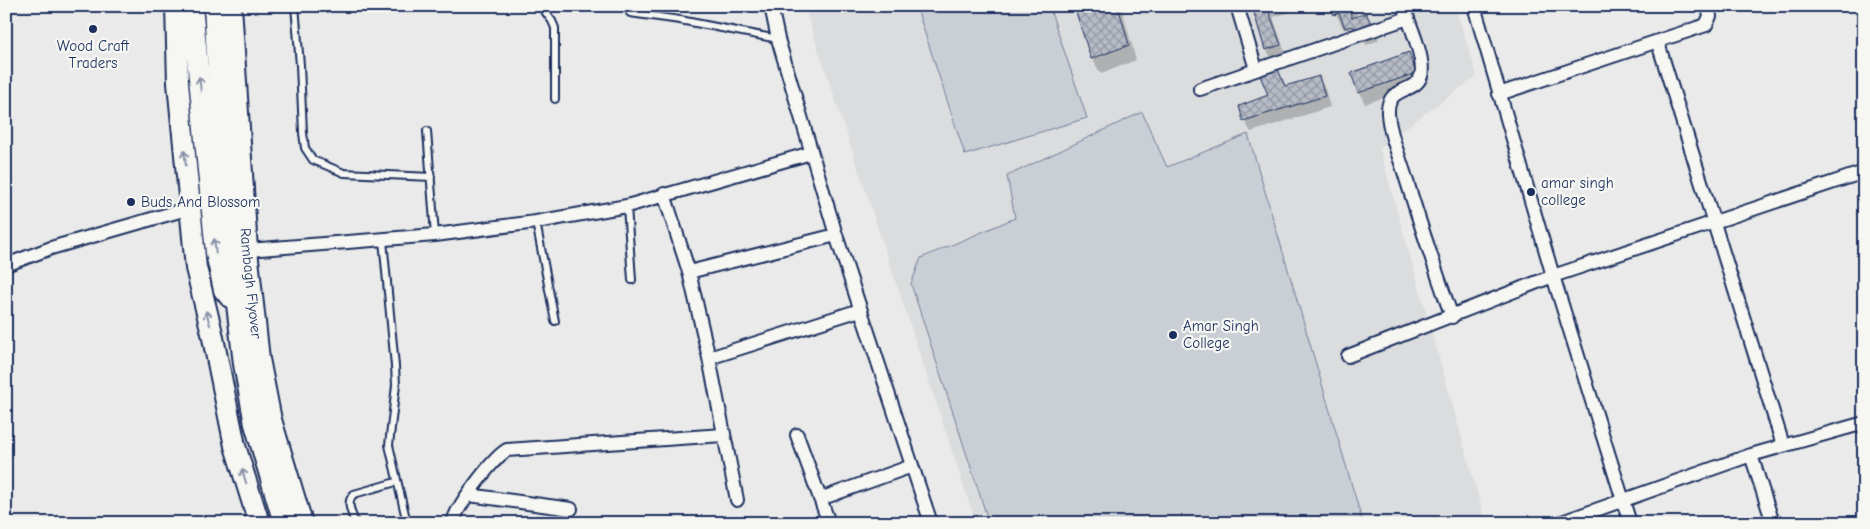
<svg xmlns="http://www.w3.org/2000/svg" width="1870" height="529" font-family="'Comic Neue',sans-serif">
	<defs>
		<pattern id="building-cross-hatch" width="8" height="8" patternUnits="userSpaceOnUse" patternTransform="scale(1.25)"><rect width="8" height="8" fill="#b6bbc6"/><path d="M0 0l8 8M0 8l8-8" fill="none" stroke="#9398a4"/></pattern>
	</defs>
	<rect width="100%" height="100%" fill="#e9eae9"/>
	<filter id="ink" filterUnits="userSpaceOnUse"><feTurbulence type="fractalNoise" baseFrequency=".02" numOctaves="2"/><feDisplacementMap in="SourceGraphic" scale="10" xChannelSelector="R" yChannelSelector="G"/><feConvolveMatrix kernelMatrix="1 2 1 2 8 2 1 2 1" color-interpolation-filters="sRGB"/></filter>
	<g filter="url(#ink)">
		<path fill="#dadcde" d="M804 6H1455L1477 76 1379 147 1486 523H976Z"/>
		<path fill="#caced5" stroke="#727e9a" d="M916 6H1049L1087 118 965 155Z
			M1142 112 1167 167 1248 134 1363 523H989L911 284 921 258 1015 218 1007 176Z"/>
		<path fill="#0003" d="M1075 6H1121L1136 60 1101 74 1092 59Z
			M1251 6H1313L1273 17 1288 61 1275 64 1266 49Z
			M1332 6H1354L1358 17 1374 30 1379 40 1367 45 1362 41 1354 43 1346 28 1344 30Z
			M1408 54 1422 84 1365 104 1359 92Z
			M1277 68 1286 87 1318 77 1325 89 1330 107 1251 132 1244 120 1269 95Z"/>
		<path fill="url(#building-cross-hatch)" stroke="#1b2f5e" d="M1074 6H1118L1129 45 1091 59Z
			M1252 6H1267L1281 45 1265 50Z
			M1330 6H1352L1350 12 1352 18 1366 13 1372 25 1358 30 1352 26 1345 28 1339 13 1334 15Z
			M1409 52 1416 73 1358 93 1351 73Z
			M1277 67 1285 86 1319 76 1325 96 1243 121 1239 106 1268 95 1259 73Z"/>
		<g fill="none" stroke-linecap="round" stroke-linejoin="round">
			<defs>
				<path id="lane" d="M295 6 300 65 303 133 305 148 313 160 344 173 431 177
					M541 6 552 21 555 28V99
					M630 13 680 20 778 39
					M427 131 435 235
					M627 206 632 280
					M536 222 555 321
					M383 240 395 366 396 385 389 445 407 523
					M355 523C352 513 345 502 354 494L396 482"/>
				<path id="street" d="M771 6 778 39 836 235 931 523
					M1237 6 1256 69
					M1403 6C1409 22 1426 60 1421 76 1415 94 1387 85 1388 113 1389 132 1398 153 1404 172 1419 220 1435 269 1452 317
					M1474 6 1553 276 1630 523
					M1658 43 1783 445
					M1200 89 1408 18
					M1499 94 1706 25 1710 16 1708 6
					M664 194 689 272 709 358 737 500
					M247 250 435 235 536 222 627 206 811 153
					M6 265 51 248 190 208
					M689 272 836 235
					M1348 356 1553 276 1864 172
					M709 358 860 310
					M797 435 829 523
					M1751 455 1773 523
					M469 495 571 509
					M820 499 912 466
					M453 523C455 508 493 458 507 450L723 435
					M1559 523 1751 455 1864 423"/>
				<g id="primary">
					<path d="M176 6 178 83 196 268 212 333 235 446 259 523"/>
					<path d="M192 6 216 253 224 290 230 297"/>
					<path d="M214 6 227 218 244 364 255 424 284 523"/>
					<path id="s1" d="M231 6 247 250 259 359 271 420 302 523"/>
				</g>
			</defs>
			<use href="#lane" stroke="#1b2f5e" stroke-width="10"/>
			<use href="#street" stroke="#1b2f5e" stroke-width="16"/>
			<use href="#primary" stroke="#1b2f5e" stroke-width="24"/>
			<use href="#lane" stroke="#f6f6f2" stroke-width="6"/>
			<use href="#street" stroke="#f6f6f2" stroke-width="12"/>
			<use href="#primary" stroke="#f6f6f2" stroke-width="20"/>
		</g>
		<defs><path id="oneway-shaft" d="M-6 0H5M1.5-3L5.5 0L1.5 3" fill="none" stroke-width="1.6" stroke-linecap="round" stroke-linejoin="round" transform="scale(1.25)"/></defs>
		<g stroke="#8892a8">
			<use href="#oneway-shaft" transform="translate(200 84) rotate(-97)"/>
			<use href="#oneway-shaft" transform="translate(185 158) rotate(-96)"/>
			<use href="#oneway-shaft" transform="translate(215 246) rotate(-95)"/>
			<use href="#oneway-shaft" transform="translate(208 318) rotate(-106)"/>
			<use href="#oneway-shaft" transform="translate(244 476) rotate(-107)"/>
		</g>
	</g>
	<g fill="#1b2f5e" stroke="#f6f6f2" stroke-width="2">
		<circle cx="93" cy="29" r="5"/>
		<circle cx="1531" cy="192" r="5"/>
		<circle cx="131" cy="202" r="5"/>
		<circle cx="1173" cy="335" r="5"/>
	</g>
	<g text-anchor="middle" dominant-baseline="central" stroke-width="4.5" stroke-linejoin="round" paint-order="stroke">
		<g font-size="15" fill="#1b2f5e" stroke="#f6f6f2" text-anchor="start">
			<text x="93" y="46" text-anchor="middle">Wood Craft<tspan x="93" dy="17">Traders</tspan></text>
			<text x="1541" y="183">amar singh<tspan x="1541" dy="17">college</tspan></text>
			<text x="141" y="202">Buds And Blossom</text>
			<text x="1183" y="326">Amar Singh<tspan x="1183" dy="17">College</tspan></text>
		</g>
		<g font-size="15" fill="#1b2f5e" stroke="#f6f6f2">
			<text stroke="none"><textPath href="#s1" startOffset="278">Rambagh Flyover</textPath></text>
		</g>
	</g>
	<rect width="1870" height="529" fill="none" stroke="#f6f6f2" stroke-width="25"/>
	<rect x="12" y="12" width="1845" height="504" fill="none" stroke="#1b2f5e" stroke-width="2" filter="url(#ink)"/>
</svg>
